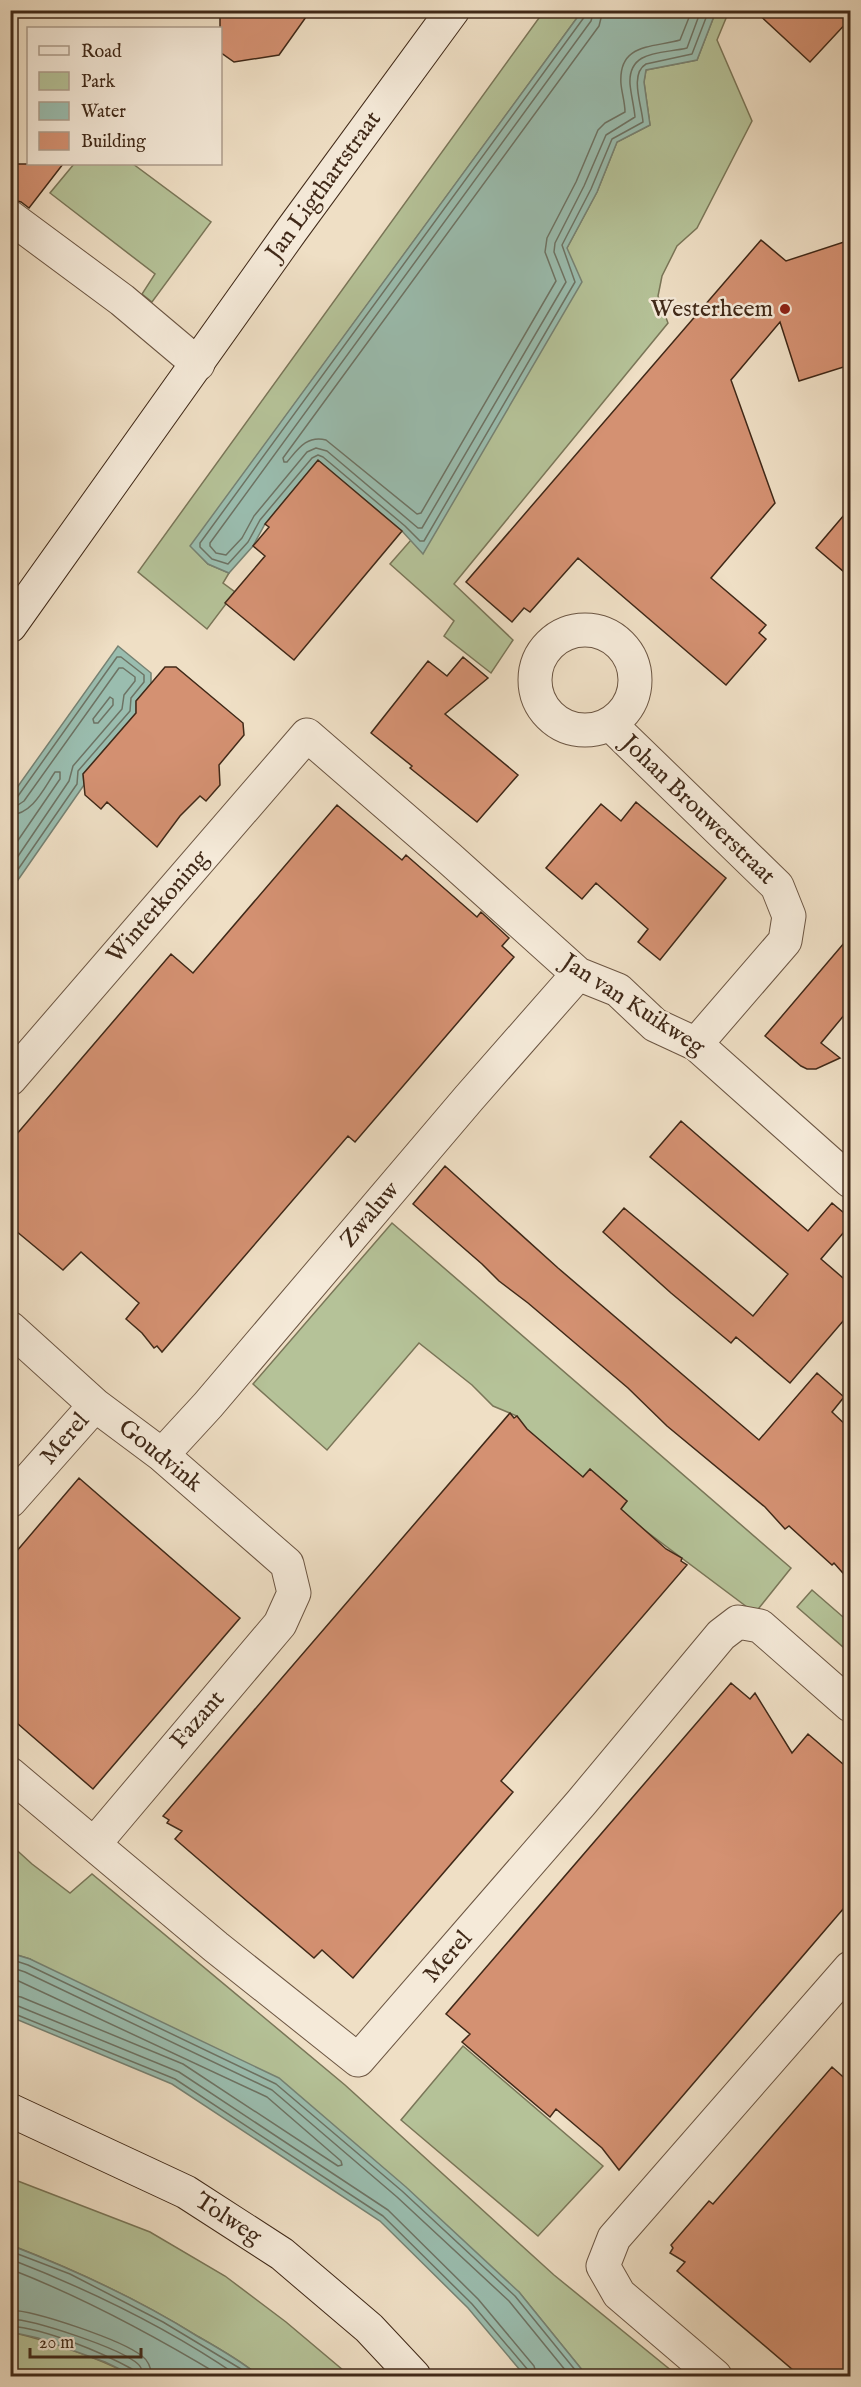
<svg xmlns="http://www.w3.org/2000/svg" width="861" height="2387" font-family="'IM FELL English',serif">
	<rect width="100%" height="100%" fill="#efdfc5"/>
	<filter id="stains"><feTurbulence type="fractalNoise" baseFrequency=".00333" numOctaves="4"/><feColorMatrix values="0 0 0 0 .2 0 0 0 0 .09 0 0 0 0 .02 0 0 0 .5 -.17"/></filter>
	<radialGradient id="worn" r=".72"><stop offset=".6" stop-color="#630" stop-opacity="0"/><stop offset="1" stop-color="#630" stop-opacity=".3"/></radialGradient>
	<path fill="#b5c298" stroke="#7a7658" stroke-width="1.5" d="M544 11H582L191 546 208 564 229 573 223 583 235 592 207 629 138 572Z
		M716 11H729L717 40 752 121 697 228 677 246 662 276 658 296 668 323 454 584 513 640 491 673 444 636 454 621 390 564 411 540 423 553 567 248 597 192 617 142 650 125 644 82 646 70 697 60Z
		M74 164H133L211 222 152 302 142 294 155 274 50 193Z
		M392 1223 791 1568 755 1613 619 1511 627 1501 590 1469 581 1479 524 1427 517 1416 493 1406 472 1385 419 1343 327 1450 253 1384Z
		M812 1590 850 1623V1653L797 1607Z
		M10 1844 32 1864 70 1893 92 1874 345 2085 554 2275 678 2376H587L519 2292 30 1959 11 1953Z
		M463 2046 603 2166 538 2236 401 2120Z
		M10 2178 150 2232 225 2276 286 2322 350 2376H259C240 2360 218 2348 197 2336 138 2299 75 2270 11 2245Z
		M11 2332C53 2342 95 2357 134 2376H11Z"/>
	<path fill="#9abdaf" stroke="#768273" stroke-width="1.5" d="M582 11H716L697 60 646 70 644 82 650 125 617 142 597 192 567 248 582 282 423 554 402 531 318 461 265 524 253 546 229 573 208 564 190 546Z
		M118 646 151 673V684L136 701V713L83 774 84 785 11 890V796Z
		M10 1953 30 1959 279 2078 406 2187 519 2292 587 2376H525L468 2308 380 2221 172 2084 11 2017Z
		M10 2245C75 2270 138 2299 197 2336 218 2348 240 2360 259 2376H134L105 2362 38 2338 11 2332Z"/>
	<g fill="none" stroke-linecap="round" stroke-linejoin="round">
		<path stroke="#6d7364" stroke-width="1.5" d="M586 10 585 16 200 543V547L212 559 228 564 248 542 260 520 312 458 318 455 323 457 405 526 420 541H424L575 282 562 245 591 189 612 139 643 122C642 106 629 74 646 64L692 54 709 10
			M594 10 591 21 210 543V546L216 553 226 555 242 538 254 516 307 452 316 448 327 451 418 528H422L566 282 554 252 555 243 584 186 606 135 635 117C634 106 631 95 630 84 628 49 663 54 687 48L701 10
			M603 10 599 26 283 458 284 462H287C298 449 307 435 326 440L417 514 421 513 556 281 545 252 547 238 576 182 598 130 605 123 625 112C625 103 622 94 621 84 618 43 652 48 680 40L692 10
			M110 697 113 699V705L98 723H94L93 719Z
			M10 799 18 796 117 657H121L144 675V682L131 698 130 711 78 771 77 784 10 881
			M10 806 18 805 24 801 119 668H123L135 677V681L124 695 122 709 73 766 69 781 10 868
			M10 815C33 814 44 788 55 772H60V779L10 852
			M10 1959 28 1965 276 2084 402 2191 515 2296 580 2376
			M10 1967 25 1972 272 2090 397 2197 509 2301 570 2376
			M10 1977 267 2097 341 2161 342 2165 338 2166 183 2064 21 1997 10 1995
			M10 2004 18 2006 179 2072 388 2210 478 2299 534 2366 537 2376
			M10 2012 175 2079 383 2216 472 2304 528 2370 530 2376
			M10 2251 70 2274 163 2322 241 2369 250 2376
			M10 2259C90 2290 168 2328 238 2376
			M10 2269C85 2298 153 2335 221 2376
			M10 2310C36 2311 122 2340 142 2356 149 2361 151 2368 152 2376
			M10 2319C35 2320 120 2348 138 2364 142 2367 142 2371 143 2376
			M10 2326C46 2329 101 2352 132 2369L135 2376"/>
	</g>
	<path fill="#d49172" stroke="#402918" stroke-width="1.5" d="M220 10H311L279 55 234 62 220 52Z
		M754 10H850V19L810 62Z
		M10 164H63L29 208 21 202 10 199Z
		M761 240 786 261 850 240V365L799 381 780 322 731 380 775 503 711 578 766 625 759 633 766 639 726 685 578 558 530 612 524 608 512 622 466 582Z
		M318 460 402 531 294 660 225 603 265 556 253 546 269 527 265 524Z
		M850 508V577L816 548Z
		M463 657 488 678 445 714 518 775 477 822 410 768 412 766 371 733 428 661 447 676Z
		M165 667H176L243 723 244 735 219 765 220 785 206 801 200 796 180 816 157 847 107 802 101 809 85 795 83 774 136 713V701Z
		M636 802 726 878 660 960 638 942 648 929 596 883 582 899 546 868 601 804 621 821Z
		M337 805 402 860 406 855 477 917 481 912 509 938 502 946 514 957 355 1142 348 1136 162 1352 157 1346 154 1348 142 1333 126 1319 139 1303 81 1252 63 1270 10 1226V1142L171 954 193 973Z
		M850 936V1008L821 1043 840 1058 816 1069H807L801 1066 765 1036Z
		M681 1121 808 1231 832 1203 850 1218V1225L821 1259 850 1284V1313L790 1383 736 1337 731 1343 671 1293 603 1232 624 1208 753 1316 788 1274 650 1157Z
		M445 1166 558 1268 759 1440 817 1373 844 1397 832 1412 850 1429V1581L834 1563 832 1565 789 1526 785 1529 765 1507 667 1426 628 1388 528 1303 499 1281 482 1264 413 1204Z
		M510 1413 514 1418 517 1416 527 1429 583 1477 590 1469 605 1482 627 1501 621 1509 666 1549 682 1558 681 1561 687 1565 501 1781 513 1792 353 1978 322 1950 314 1958 248 1902 175 1839 182 1831 167 1823 169 1820 163 1816Z
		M79 1478 240 1618 93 1789 10 1717V1559Z
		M731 1683 750 1699 755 1693 792 1753 808 1734 850 1770V1901L619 2170 602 2148 556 2109 550 2117 462 2042 470 2034 446 2014Z
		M832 2067 850 2083V2376H800L677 2271 685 2262 670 2253 673 2248 671 2245 709 2201 713 2204Z"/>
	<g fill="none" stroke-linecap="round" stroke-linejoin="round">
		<defs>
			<path id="minor" d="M10 217 122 300 198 364
				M535 680a50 50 0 1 1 100 0a50 50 0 1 1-100 0Z
				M610 724 777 886 789 916 785 941 696 1044
				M10 1079 307 735 449 858 578 974 618 990 655 1025 696 1044 850 1181
				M10 1328 95 1405 162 1455 287 1564 294 1593 280 1624 95 1843
				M162 1455 208 1405 469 1098 578 974
				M10 1501 95 1405
				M10 1774 216 1947 358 2060 581 1803 721 1635 738 1622 760 1626 850 1705
				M715 2376 619 2294 603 2266 614 2238 850 1968"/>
			<path id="secondary" d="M10 626 291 231 453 10
				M10 2110 186 2192 282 2254 369 2328 414 2376"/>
		</defs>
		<use href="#minor" stroke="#6c5643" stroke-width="35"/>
		<use href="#secondary" stroke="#402918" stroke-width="35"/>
		<use href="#minor" stroke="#f5ead9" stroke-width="33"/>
		<use href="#secondary" stroke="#f5ead9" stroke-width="33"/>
	</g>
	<circle fill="#8f2418" stroke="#f5ead9" stroke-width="2" cx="785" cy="309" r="6"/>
	<g text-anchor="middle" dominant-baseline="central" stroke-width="5" stroke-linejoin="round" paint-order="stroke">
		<g font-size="24" fill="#402918" stroke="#f5ead9">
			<text transform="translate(324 186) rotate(-54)">Jan Ligthartstraat</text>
			<text transform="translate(698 810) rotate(44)">Johan Brouwerstraat</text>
			<text transform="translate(158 907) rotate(-49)">Winterkoning</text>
			<text transform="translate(633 1005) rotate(33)">Jan van Kuikweg</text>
			<text transform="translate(370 1215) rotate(-50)">Zwaluw</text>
			<text transform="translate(65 1439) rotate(-49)">Merel</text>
			<text transform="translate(160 1456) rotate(39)">Goudvink</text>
			<text transform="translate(198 1720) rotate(-49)">Fazant</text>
			<text transform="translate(448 1957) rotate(-49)">Merel</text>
			<text transform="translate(228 2219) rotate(33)">Tolweg</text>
		</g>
		<g font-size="24" fill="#402918" stroke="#f5ead9" text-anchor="end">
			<text x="773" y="309">Westerheem</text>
		</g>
	</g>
	<rect width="861" height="2387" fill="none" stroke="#efdfc5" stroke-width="36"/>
	<rect x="12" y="12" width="837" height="2363" fill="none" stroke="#402918" stroke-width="3"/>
	<rect x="18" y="18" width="825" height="2351" fill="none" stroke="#402918" stroke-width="1.5"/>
	<rect x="27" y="27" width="195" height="138" fill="#f5ead9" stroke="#ad9d8c" stroke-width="1.5"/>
	<rect x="39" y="46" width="30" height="9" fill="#f5ead9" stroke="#ad9d8c" stroke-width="1.5"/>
	<text x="81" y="57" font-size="18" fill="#402918">Road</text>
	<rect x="39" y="72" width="30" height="18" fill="#b5c298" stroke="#ad9d8c" stroke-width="1.5"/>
	<text x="81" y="87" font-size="18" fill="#402918">Park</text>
	<rect x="39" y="102" width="30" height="18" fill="#9abdaf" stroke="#ad9d8c" stroke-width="1.5"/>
	<text x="81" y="117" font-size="18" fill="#402918">Water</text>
	<rect x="39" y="132" width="30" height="18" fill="#d49172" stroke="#ad9d8c" stroke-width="1.5"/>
	<text x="81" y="147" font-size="18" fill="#402918">Building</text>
	<path d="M30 2348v9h111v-9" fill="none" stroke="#402918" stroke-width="3"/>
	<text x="39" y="2348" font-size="18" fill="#402918" stroke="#f5ead9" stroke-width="4.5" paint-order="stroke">20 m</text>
	<rect width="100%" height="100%" filter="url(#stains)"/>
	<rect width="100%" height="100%" fill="url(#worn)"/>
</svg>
